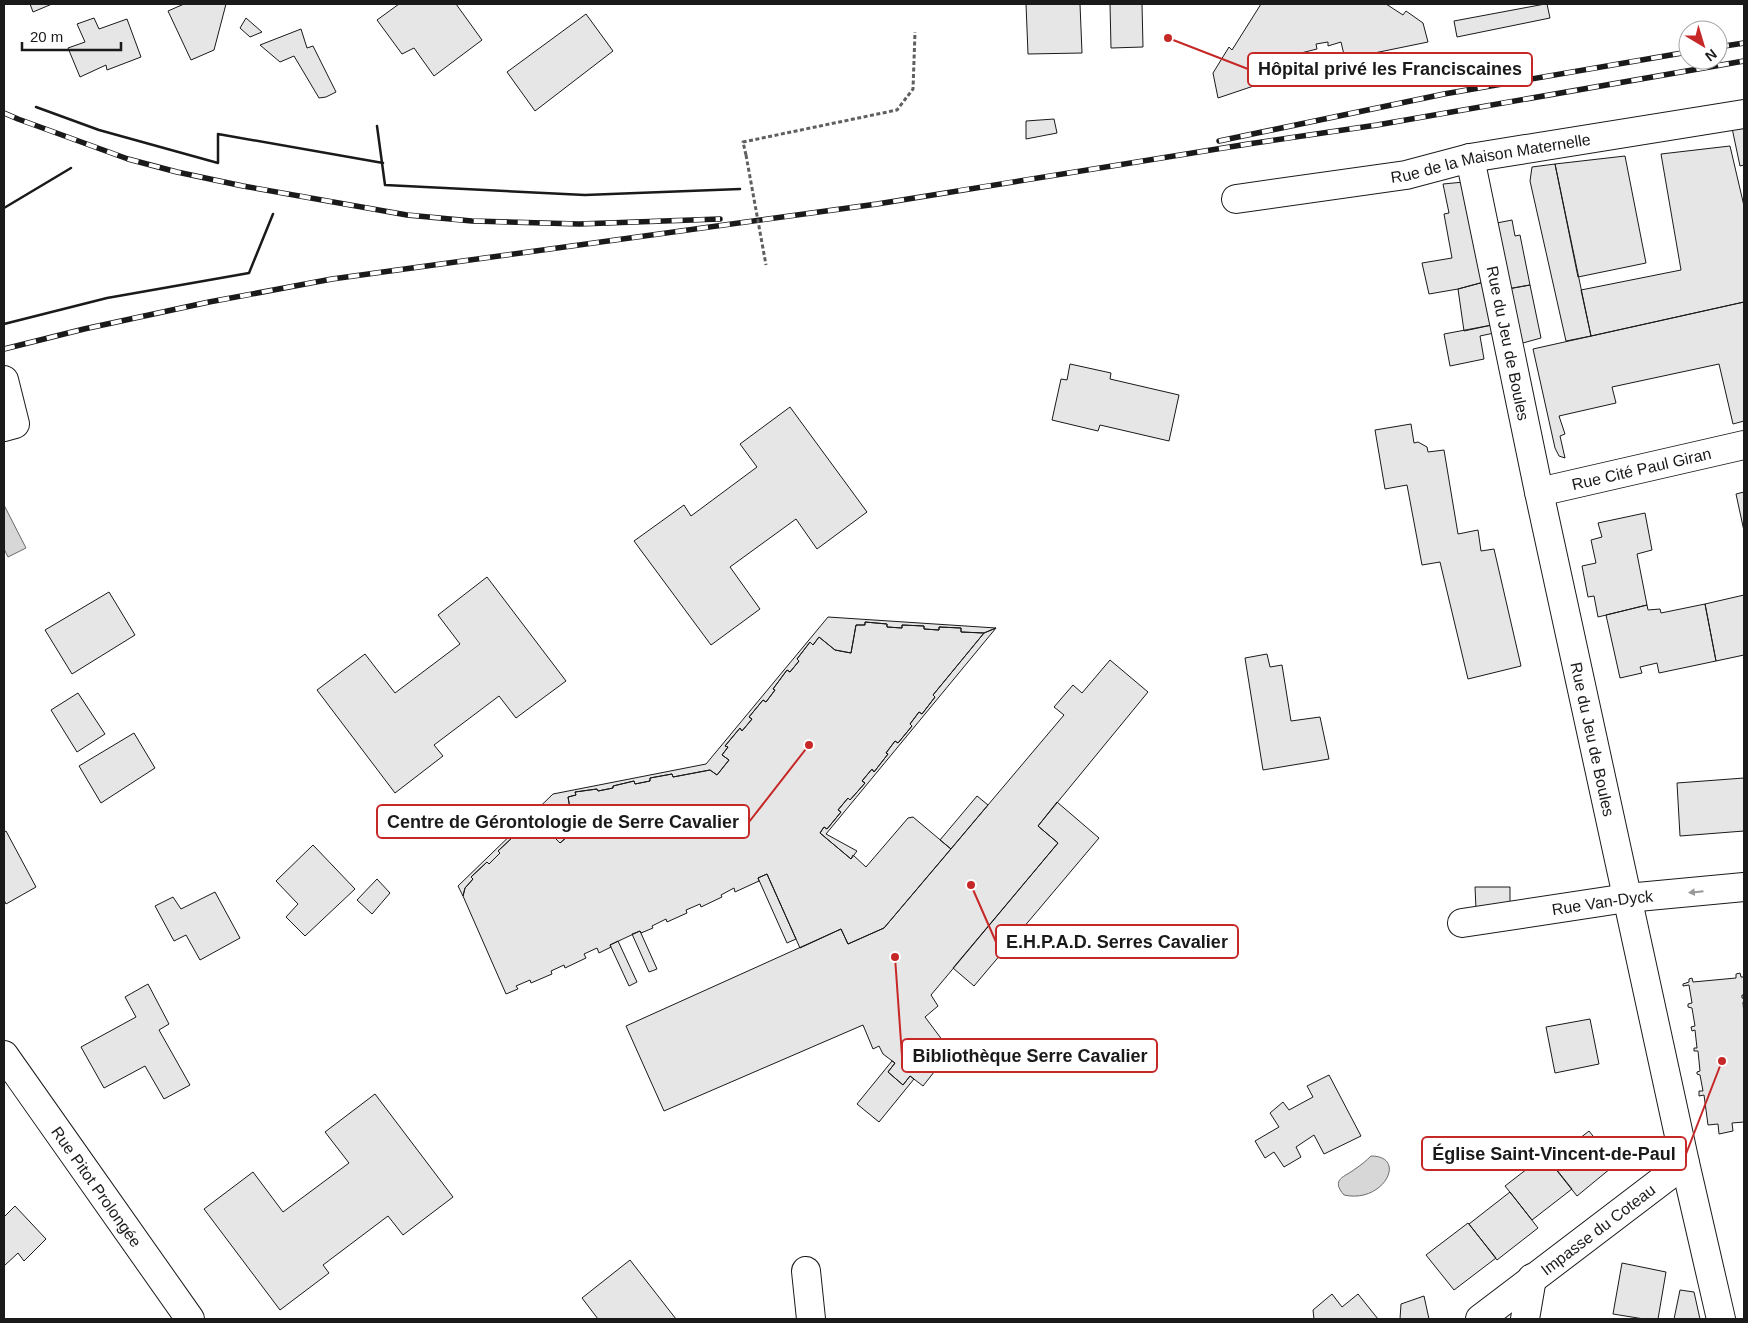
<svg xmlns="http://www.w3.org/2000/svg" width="1748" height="1323" font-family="Arial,sans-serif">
	<rect width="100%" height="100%" fill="#fff"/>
	<path fill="#d7d7d7" stroke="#6a6a6a" d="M4 505 26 548 8 557 4 549Z
		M1371 1156C1408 1156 1384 1204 1344 1195 1330 1179 1345 1177 1355 1169 1361 1165 1366 1161 1371 1156Z"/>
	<path fill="#e6e6e6" stroke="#1a1a1a" d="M30 4H52L33 12Z
		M184 4H226L214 50 191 60 168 11Z
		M399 4H456L482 40 434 76 414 48 402 54 377 20Z
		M1026 4H1080L1082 53 1028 54Z
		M1110 4H1142L1143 47 1111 48Z
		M1261 4H1386L1403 15 1406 11 1423 23 1428 42 1345 59 1341 42 1328 46V42L1316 44 1317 49 1297 54 1301 70 1218 98 1213 73 1229 47 1232 50Z
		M1545 4H1547L1550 18 1457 37 1454 21Z
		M586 14 613 51 535 111 507 72Z
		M94 18 99 29 127 19 141 57 107 70 106 65 80 77 68 48 85 42 77 24Z
		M246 18 262 32 250 37 240 28Z
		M301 29 307 48 313 46 336 92 326 97 319 98 294 56 280 62 260 45Z
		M1054 119 1057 133 1026 139V121Z
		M1744 126V165L1740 166 1732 128Z
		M1730 146 1744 206V302L1591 336 1581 290 1681 270 1661 154Z
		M1625 156 1646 263 1578 277 1555 164Z
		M1555 164 1591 336 1566 341 1530 181 1532 167Z
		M1464 182 1484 282 1458 289 1429 294 1422 263 1452 258 1444 214 1449 213 1443 184Z
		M1512 220 1515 236 1520 235 1530 285 1502 290 1492 224Z
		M1484 282 1492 325 1464 331 1458 289Z
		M1530 285 1541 338 1512 346 1502 290Z
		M1744 302V421L1733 424 1719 364 1612 387 1616 403 1559 416 1565 434 1560 436 1565 458 1559 456 1555 448 1533 349Z
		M1492 325 1494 333 1480 336 1484 359 1450 366 1444 334Z
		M1070 364 1111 373 1110 379 1179 395 1169 441 1100 425 1098 431 1052 420 1061 379 1067 380Z
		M790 407 867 512 817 549 796 519 730 567 760 609 711 645 634 541 684 505 691 516 757 467 740 444Z
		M1411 424 1414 443 1418 442 1427 447 1428 452 1444 450 1458 534 1478 530 1481 551 1494 549 1521 666 1468 679 1440 562 1422 565 1407 485 1385 489 1375 430Z
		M1744 492V531L1736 494Z
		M1645 513 1652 550 1637 554 1647 605 1598 617 1594 596 1588 597 1582 566 1596 563 1591 540 1602 537 1598 523Z
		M487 577 566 681 516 718 499 696 434 745 443 756 395 793 317 690 365 654 395 693 460 644 438 615Z
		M109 592 135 635 72 674 45 630Z
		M1744 595V655L1716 661 1705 604Z
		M1705 604 1716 661 1659 673 1657 663 1640 667 1642 673 1620 678 1606 615 1647 605 1648 610 1660 609 1661 613Z
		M828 617 996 628 984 633 961 632V628L939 627V630L924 629V626L902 625V628L887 627V624L865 622V625H856L851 653 835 650 819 637 813 645 810 642 797 659 799 661 790 672 787 670 773 689 775 690 766 702 763 700 749 717 752 719 742 731 740 728 725 746 728 747 722 755 729 760 717 775 710 770 673 777 672 774 650 778V781L635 784 634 781 613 786V788L598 791 597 789 575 792 576 795 568 797 574 831 560 843 534 817 525 825 527 827 516 838 514 836 498 851 500 853 489 864 487 862 471 877 473 879 465 888 463 896 458 886 553 794 706 764Z
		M865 622 887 624V627L902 628V625L924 626V629L939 630V627L961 628V632L984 633 933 695 935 697 922 714 919 712 910 724 912 726 898 743 895 741 886 753 888 754 874 772 872 769 862 781 865 783 850 800 848 798 838 810 841 812 827 829 824 827 820 833 851 859 853 855 866 867 908 818 913 817 951 849 884 928 848 944 841 929 800 948 767 874 758 878 759 881 735 892 734 888 721 895 722 897 701 907 700 904 686 910 687 913 667 922 666 919 652 926 653 928 641 933 640 931 610 945 611 947 599 953 597 948 584 954 586 958 565 968 564 965 551 971 552 974 531 983 530 980 516 986 518 989 506 994 463 896 465 888 473 879 471 877 487 862 489 864 500 853 498 851 514 836 516 838 527 827 525 825 534 817 560 843 574 831 568 797 576 795 575 792 597 789 598 791 613 788V786L634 781 635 784 650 781V778L672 774 673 777 710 770 717 775 729 760 722 755 728 747 725 746 740 728 742 731 752 719 749 717 763 700 766 702 775 690 773 689 787 670 790 672 799 661 797 659 810 642 813 645 819 637 835 650 851 653 856 625H865Z
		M996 628 826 834 857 851 851 859 820 833 824 827 827 829 841 812 838 810 848 798 850 800 865 783 862 781 872 769 874 772 888 754 886 753 895 741 898 743 912 726 910 724 919 712 922 714 935 697 933 695 984 633Z
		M1267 654 1270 667 1282 665 1291 721 1320 717 1329 759 1263 770 1245 658Z
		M1110 660 1148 692 1038 826 1058 843 931 995 938 1006 925 1017 943 1041 945 1055 942 1062 923 1086 910 1076 903 1085 888 1072 895 1063 883 1054 879 1046 873 1049 863 1025 664 1111 626 1026 841 929 848 944 884 928 1064 715 1054 707 1073 685 1082 693Z
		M78 693 105 734 77 752 51 710Z
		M134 733 155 768 101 803 79 766Z
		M1744 778V831L1680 836 1677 783Z
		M977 796 988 805 951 849 940 840Z
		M1057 802 1099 838 974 986 953 968 1058 843 1038 826Z
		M6 831 36 887 6 904 4 900V832Z
		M313 845 355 889 305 936 286 917 298 904 276 881Z
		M767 874 796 939 787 943 758 878Z
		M377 879 390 893 372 914 357 900Z
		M1475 887H1510V908L1476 909Z
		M215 892 240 938 200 960 186 935 174 941 155 906 173 897 181 909Z
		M640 931 657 969 649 972 632 934Z
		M618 941 637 982 629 986 610 945Z
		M1740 973 1741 977H1744V995H1742V998H1744V1002H1743L1744 1016V1122L1732 1123 1733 1131 1719 1134 1718 1124 1708 1125 1704 1095 1699 1096V1091H1703L1700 1075 1697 1074V1072L1700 1071 1698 1051H1694V1048H1697L1695 1030 1692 1031 1691 1027 1695 1026 1692 1008 1688 1007V1004L1692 1003 1689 985 1683 986V984L1689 982V979L1692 978 1693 982 1736 978V974Z
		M148 984 169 1024 159 1030 190 1085 164 1099 145 1066 104 1088 81 1047 136 1017 125 997Z
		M1590 1019 1599 1064 1555 1073 1546 1027Z
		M892 1061 895 1063 888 1072 903 1085 910 1076 914 1079 879 1122 857 1104Z
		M1329 1075 1361 1136 1324 1154 1314 1135 1296 1147 1301 1157 1284 1167 1274 1152 1265 1158 1255 1141 1279 1127 1270 1113 1283 1102 1289 1110 1313 1097 1307 1086Z
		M375 1094 453 1197 403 1235 388 1216 323 1265 329 1273 280 1310 204 1209 253 1172 283 1212 349 1163 325 1132Z
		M1589 1131 1604 1150 1622 1137H1626L1632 1141 1633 1150 1577 1196 1550 1162Z
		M1545 1155 1572 1189 1532 1220 1505 1186Z
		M1510 1192 1538 1228 1497 1260 1469 1224Z
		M15 1206 46 1239 24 1261 18 1253 4 1266V1217Z
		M1468 1223 1496 1258 1454 1290 1426 1255Z
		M630 1260 676 1319H598L582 1298Z
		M1622 1263 1666 1272 1658 1319H1644L1613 1314Z
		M1680 1290 1694 1292 1700 1319H1674Z
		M1332 1294 1342 1307 1358 1294 1378 1319H1314L1313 1310Z
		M1424 1296 1429 1319H1400L1401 1304Z"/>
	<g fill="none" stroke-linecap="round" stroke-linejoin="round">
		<defs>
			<g id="minor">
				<path id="s1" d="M1470 158 1539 492 1685 1163 1721 1319"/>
				<path id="s2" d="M1236 199 1406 175 1470 158 1744 114"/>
				<path d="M4 380 15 424 4 427"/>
				<path id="s3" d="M1539 492 1744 445"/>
				<path id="s4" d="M1462 923 1627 898 1744 887"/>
				<path id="s5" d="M4 1055 190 1319"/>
				<path d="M806 1271 811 1319"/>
				<path id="s6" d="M1480 1319 1685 1163"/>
				<path d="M1525 1319 1532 1278"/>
			</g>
		</defs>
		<use href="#minor" stroke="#1a1a1a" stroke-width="30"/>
		<path stroke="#5f5f5f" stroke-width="3" stroke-dasharray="4 2.5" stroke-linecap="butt" d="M746 155 743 142 897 110 913 89 915 32"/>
		<use href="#minor" stroke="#fff" stroke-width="28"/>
		<defs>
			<path id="rail" d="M1718 47 1744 43
				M4 113 18 119 128 159 177 172 243 186 407 215 472 221 579 224 720 219
				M1219 141 1444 94 1688 52
				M4 349 84 329 209 302 332 279 877 204 1248 144 1377 125 1744 61"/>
		</defs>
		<use href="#rail" stroke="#1a1a1a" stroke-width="5.5"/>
		<use href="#rail" stroke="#fff" stroke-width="4" stroke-dasharray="11" stroke-linecap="butt"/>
		<path stroke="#5f5f5f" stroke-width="3" stroke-dasharray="4 2.5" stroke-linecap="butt" d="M746 155 766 265"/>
		<path stroke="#1a1a1a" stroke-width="2.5" d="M36 107 99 130 218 163V134L383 163
			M377 126 385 185 585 195 740 189
			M4 208 71 168
			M4 324 107 298 249 273 273 214"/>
	</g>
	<defs><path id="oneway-solid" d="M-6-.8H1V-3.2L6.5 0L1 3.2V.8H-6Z" transform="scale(1.25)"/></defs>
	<use fill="#989898" href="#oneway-solid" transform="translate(1696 892) rotate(174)"/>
	<g text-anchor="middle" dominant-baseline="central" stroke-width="4" stroke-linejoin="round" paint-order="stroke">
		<g font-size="16" fill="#1a1a1a" stroke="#fff">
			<text stroke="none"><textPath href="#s2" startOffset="258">Rue de la Maison Maternelle</textPath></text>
			<text stroke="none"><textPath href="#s1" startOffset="189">Rue du Jeu de Boules</textPath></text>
			<text stroke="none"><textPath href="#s3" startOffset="105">Rue Cité Paul Giran</textPath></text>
			<text stroke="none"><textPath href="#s1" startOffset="594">Rue du Jeu de Boules</textPath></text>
			<text stroke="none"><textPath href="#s4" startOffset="142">Rue Van-Dyck</textPath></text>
			<text stroke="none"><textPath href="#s5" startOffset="161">Rue Pitot Prolongée</textPath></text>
			<text stroke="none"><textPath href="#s6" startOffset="148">Impasse du Coteau</textPath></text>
		</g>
	</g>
	<path fill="none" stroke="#c62828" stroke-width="2" d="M1168 38L1248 69M809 745L749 822M971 885L996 942M895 957L902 1056M1722 1061L1686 1154"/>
	<g fill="#c62828" stroke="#fff" stroke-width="2">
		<circle cx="1168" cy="38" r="5"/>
		<circle cx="809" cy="745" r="5"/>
		<circle cx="971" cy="885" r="5"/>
		<circle cx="895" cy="957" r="5"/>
		<circle cx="1722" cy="1061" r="5"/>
	</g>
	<g fill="#fff" stroke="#c62828" stroke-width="2">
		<rect x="1248" y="53" width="284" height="33" rx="5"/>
		<rect x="377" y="805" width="372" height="33" rx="5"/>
		<rect x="996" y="925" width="242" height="33" rx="5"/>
		<rect x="902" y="1039" width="255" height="33" rx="5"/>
		<rect x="1422" y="1137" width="264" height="33" rx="5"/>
	</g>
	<g font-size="18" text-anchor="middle" font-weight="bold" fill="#1a1a1a">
		<text x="1390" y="75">Hôpital privé les Franciscaines</text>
		<text x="563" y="828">Centre de Gérontologie de Serre Cavalier</text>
		<text x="1117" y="948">E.H.P.A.D. Serres Cavalier</text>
		<text x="1030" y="1062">Bibliothèque Serre Cavalier</text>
		<text x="1554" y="1160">Église Saint-Vincent-de-Paul</text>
	</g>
	<rect width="1748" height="1323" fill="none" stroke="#1a1a1a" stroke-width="10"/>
	<g transform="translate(1703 45) rotate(142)"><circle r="24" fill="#ffffff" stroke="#a3a3a3"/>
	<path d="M0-4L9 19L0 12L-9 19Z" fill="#c62828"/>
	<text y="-8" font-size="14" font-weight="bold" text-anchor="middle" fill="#1a1a1a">N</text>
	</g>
	<path d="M22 42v8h99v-8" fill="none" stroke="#1a1a1a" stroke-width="2.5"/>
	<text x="30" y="42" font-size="15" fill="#1a1a1a" stroke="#ffffff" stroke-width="4" paint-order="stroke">20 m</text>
</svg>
